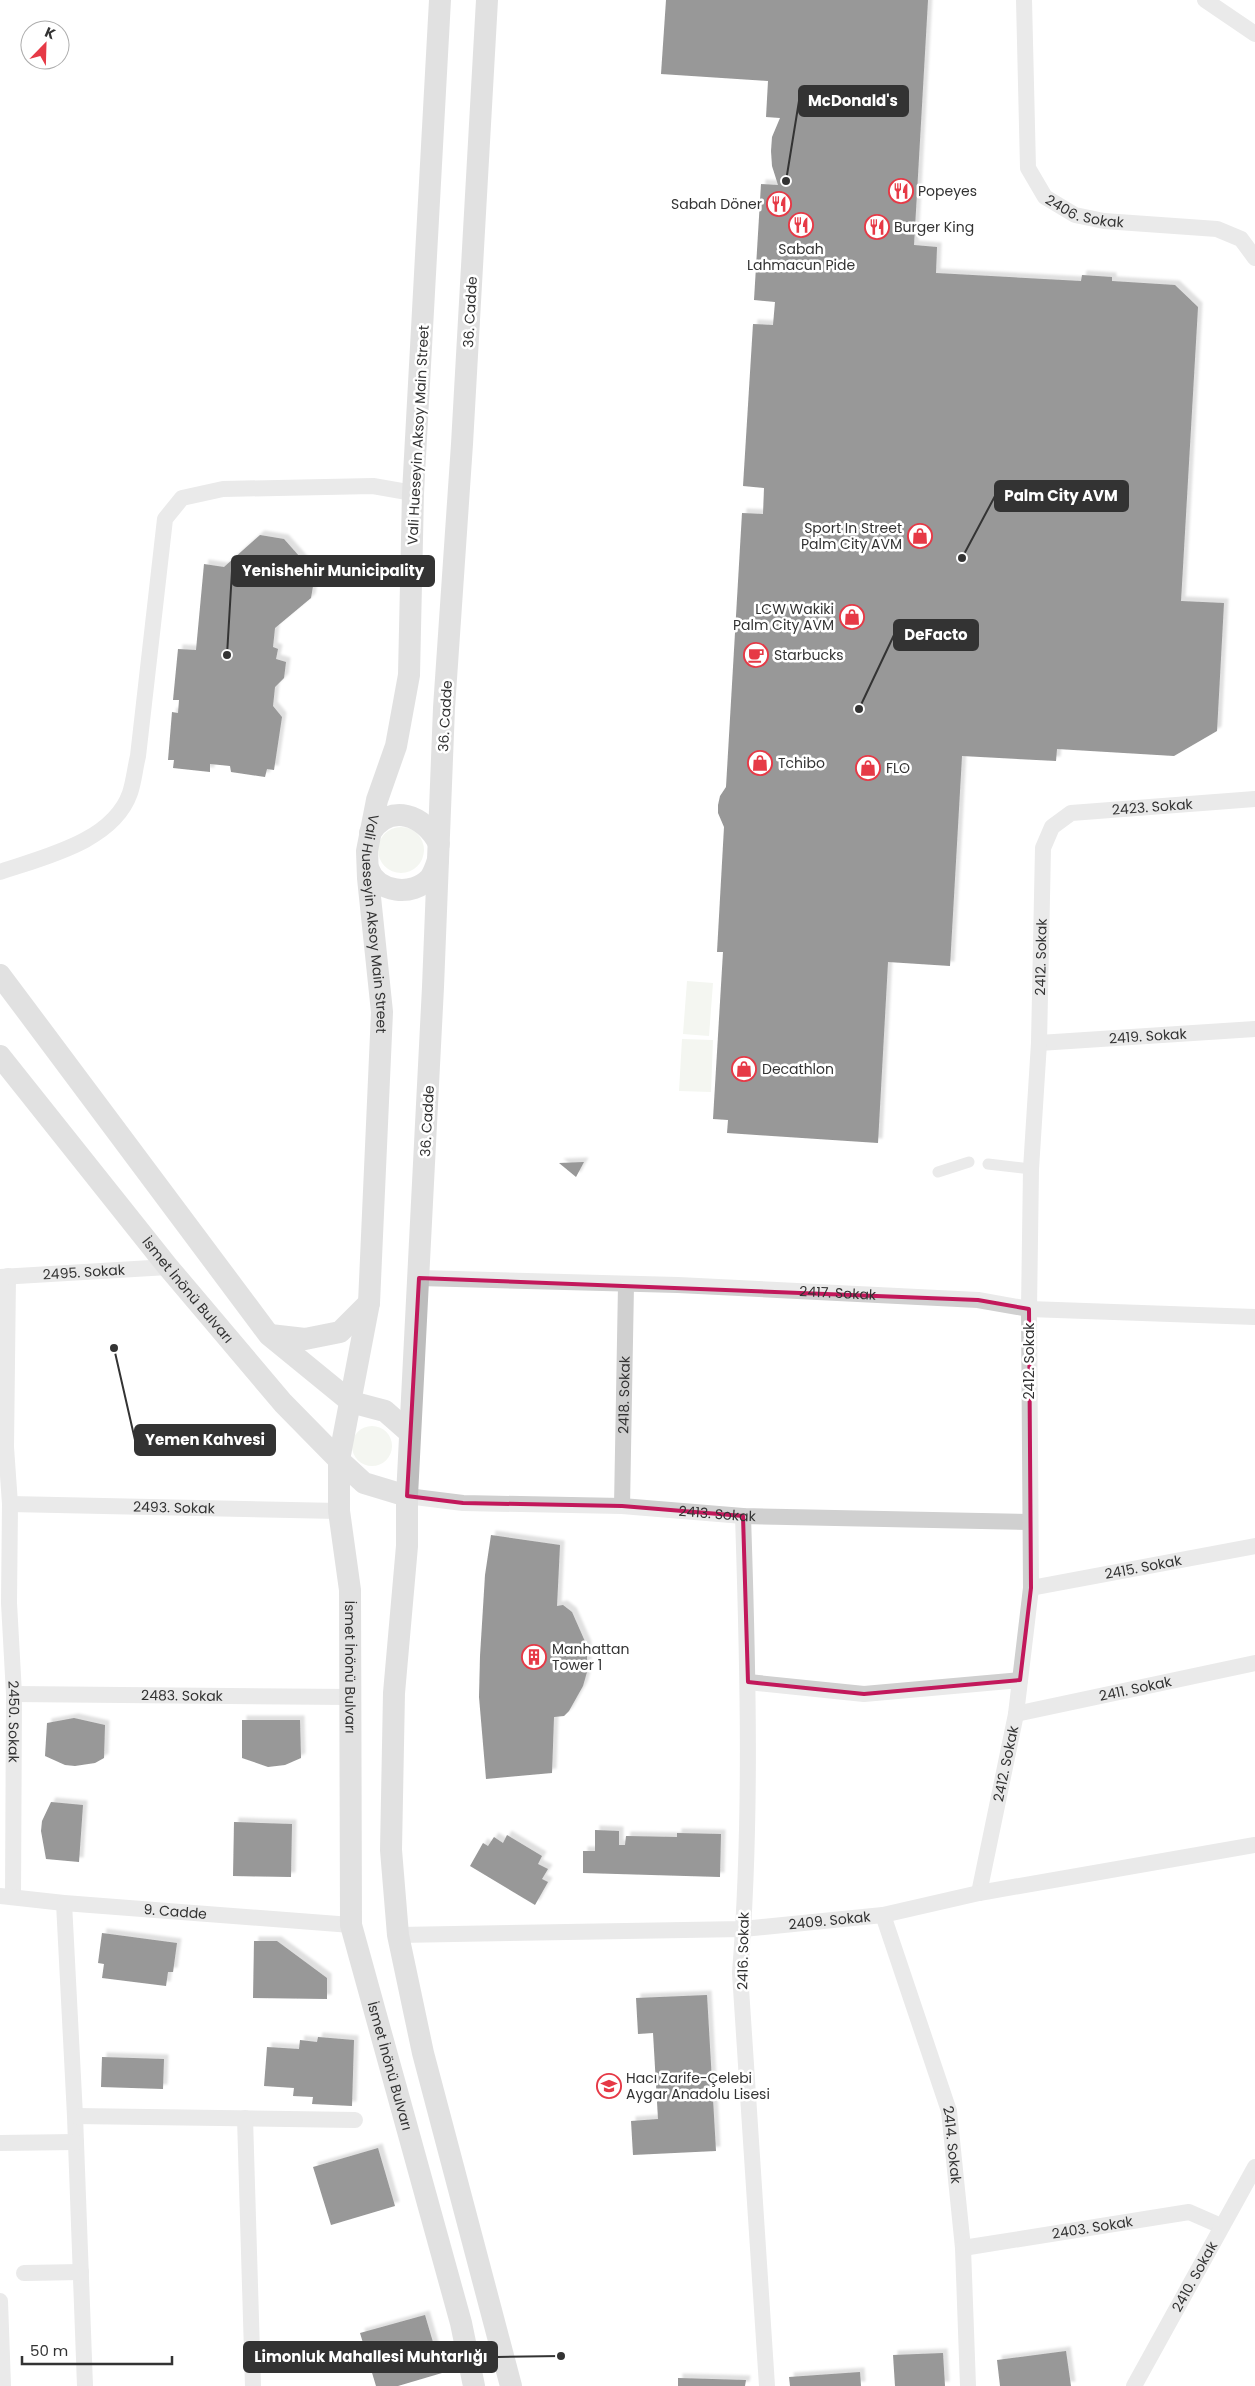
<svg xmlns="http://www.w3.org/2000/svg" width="1255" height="2386" font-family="Poppins,sans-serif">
	<defs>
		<filter id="shadow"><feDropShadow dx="4.5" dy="-4.5" stdDeviation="1" flood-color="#0004"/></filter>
	</defs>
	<rect width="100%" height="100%" fill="#fff"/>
	<path fill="#e6ecdf" d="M378 850a23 23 0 1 1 46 0a23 23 0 1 1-46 0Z
		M687 981 713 983 709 1036 683 1034Z
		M682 1039 713 1040 711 1092 679 1091Z
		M352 1446a20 20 0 1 1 40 0a20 20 0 1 1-40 0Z"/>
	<path fill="#1a1a1a" filter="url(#shadow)" d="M666 0H928L914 245 937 247 936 273 1081 281 1082 275 1112 277V281L1175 285 1198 307 1181 601 1224 603 1217 731 1174 756 1057 749 1056 761 962 756 950 966 888 962 878 1143 727 1133 728 1120 713 1119 723 952H717L724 827 718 813V805L720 796 726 787 742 513 763 514 764 488 743 486 753 324 773 325 775 302 754 300 761 184 778 185 772 166 771 151 772 137 780 118 766 117 768 81 661 74Z
		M260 535 284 539 315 574 311 598 275 628 273 647 278 649 276 659 286 662 284 678 275 687 273 706 282 717 274 770 267 769 265 777 231 772 230 766 210 764V772L173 768 174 760H168L172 712 178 713 179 700H173L178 649 196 650 204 564 224 567Z
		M584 1162 576 1177 559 1163Z
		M491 1535 560 1545 557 1606 563 1605 572 1612 587 1646V1672L583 1686 569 1711 564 1716 554 1717 552 1773 486 1779 479 1697 480 1656 485 1575Z
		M74 1718 105 1725 104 1758 95 1763 75 1766 65 1765 45 1756 47 1723Z
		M242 1720H300L301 1758 285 1765 268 1767 242 1758Z
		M51 1802 83 1805 79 1862 46 1859 41 1831 42 1821Z
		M234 1822 292 1824 291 1877 233 1876Z
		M595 1830 619 1831V1845H625L626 1836 677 1837V1833L721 1834 720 1877 583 1873V1851H595Z
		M507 1835 542 1856 538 1864 548 1869 542 1879 548 1882 535 1905 470 1866 483 1843 488 1846 494 1837 503 1843Z
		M102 1933 177 1943 173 1972H168L166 1986 102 1978 104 1964 98 1963Z
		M254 1941H277L327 1978V1999L253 1998Z
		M707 1995 716 2151 633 2155 631 2121 658 2119 653 2033 638 2034 636 1998Z
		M318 2037 354 2040 352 2106 312 2104 313 2097 293 2096 294 2088 264 2086 267 2047 299 2049 300 2040 317 2042Z
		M102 2057 164 2059 163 2089 101 2087Z
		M378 2148 395 2206 331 2225 313 2167Z
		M425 2315 442 2373 398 2386H376L360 2333Z
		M1066 2351 1071 2386H1000L997 2360Z
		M943 2353 945 2386H895L893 2355Z
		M860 2372 861 2386H790L789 2377Z
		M678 2378 746 2380 745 2386H678Z"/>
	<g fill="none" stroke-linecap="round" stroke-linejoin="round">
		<path stroke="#d0d0d0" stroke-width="11" d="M988 1164 1031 1169
			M938 1172 969 1162"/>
		<g stroke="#d0d0d0" stroke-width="16">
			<path id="s1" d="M1024 0 1028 168 1045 197 1075 215 1104 221 1217 229 1241 239 1255 258"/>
			<path d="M1205 0 1255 34"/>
			<path d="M0 872C43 857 113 842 130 793 134 781 135 768 138 756L165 519 182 498 223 489 373 486 413 493"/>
			<path id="s2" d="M1039 1043 1255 1029"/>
			<path id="s3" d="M8 1276 6 1447 10 1504 9 1603 14 1694 13 1897"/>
			<path id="s4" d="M0 1277 168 1267"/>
			<path id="s5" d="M419 1278 678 1285 978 1300 1029 1309 1255 1317"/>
			<path id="s6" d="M407 1496 463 1503 622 1506 743 1516 1030 1522"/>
			<path id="s7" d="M10 1504 339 1511"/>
			<path id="s8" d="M622 1506 626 1285"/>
			<path d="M743 1516C748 1668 752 1821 740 1973L767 2386"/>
			<path id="s9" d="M1031 1588 1255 1546"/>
			<path d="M748 1682 864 1694 1020 1680"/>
			<path id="s10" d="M14 1694 350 1697"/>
			<path id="s11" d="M1016 1714 1255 1663"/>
			<path id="s12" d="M979 1893 1016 1714 1031 1588 1029 1309 1031 1169 1039 1043 1043 848 1052 827 1071 813 1255 799"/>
			<path id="s13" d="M0 1896 64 1903 351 1925"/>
			<path d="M64 1903 75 2116 85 2386"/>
			<path id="s14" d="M883 1915 949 2111 963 2248 968 2386"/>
			<path id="s15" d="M398 1935 743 1929 883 1915 979 1893 1255 1845"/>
			<path d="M75 2116 355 2120"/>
			<path d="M245 2118 253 2386"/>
			<path d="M0 2143 76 2142"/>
			<path id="s16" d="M963 2248 1189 2212 1221 2226"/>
			<path d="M24 2273 81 2272"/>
			<path d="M0 2301 3 2386"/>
			<path id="s17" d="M1134 2386 1255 2167"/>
		</g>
		<g stroke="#bdbdbd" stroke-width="22">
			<path id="s18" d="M440 0 413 493 409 675 396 746 377 800 367 851 368 878 382 1012 369 1303 339 1460V1511L350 1590 351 1925 461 2323 474 2386"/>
			<path d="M487 0 462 444 444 708 433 987 407 1496V1546L394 1693 391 1850 398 1935 423 2053 511 2386"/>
			<path d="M370 833C390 802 425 815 439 844"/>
			<path d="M368 868C377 893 413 897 430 878 434 873 436 866 438 860"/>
			<path d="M0 975 269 1335 351 1402 385 1411 410 1433"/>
			<path id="s19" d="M0 1056 168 1267 283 1403 339 1460 364 1483 407 1496"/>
			<path d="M270 1335 305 1339 340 1332 369 1303"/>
		</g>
	</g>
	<path d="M0 0H1255V2386H0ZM419 1278 978 1300 1029 1309 1031 1588 1020 1680 864 1694 748 1682 743 1516 622 1506 463 1503 407 1496Z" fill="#fff" fill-opacity=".55" fill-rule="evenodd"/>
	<path fill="none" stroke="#c2185b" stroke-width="4" stroke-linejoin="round" d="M419 1278 978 1300 1029 1309 1031 1588 1020 1680 864 1694 748 1682 743 1516 622 1506 463 1503 407 1496Z"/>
	<defs>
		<symbol id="restaurant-ring" viewBox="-11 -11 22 22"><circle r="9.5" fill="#fff" stroke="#e63946" stroke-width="1.5"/><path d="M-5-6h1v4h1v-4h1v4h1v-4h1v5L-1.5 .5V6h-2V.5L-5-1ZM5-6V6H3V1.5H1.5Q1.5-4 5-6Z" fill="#e63946"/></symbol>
		<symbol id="shop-ring" viewBox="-11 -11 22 22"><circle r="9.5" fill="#fff" stroke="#e63946" stroke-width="1.5"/><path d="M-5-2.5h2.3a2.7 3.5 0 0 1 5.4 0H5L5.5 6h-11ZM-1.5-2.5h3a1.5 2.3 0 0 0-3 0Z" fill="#e63946"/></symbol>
		<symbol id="cafe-ring" viewBox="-11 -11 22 22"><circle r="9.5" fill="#fff" stroke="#e63946" stroke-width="1.5"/><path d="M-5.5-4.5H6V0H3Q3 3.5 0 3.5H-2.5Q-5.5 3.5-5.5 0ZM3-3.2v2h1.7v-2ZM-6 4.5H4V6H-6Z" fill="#e63946"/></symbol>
		<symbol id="building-ring" viewBox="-11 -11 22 22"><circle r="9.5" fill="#fff" stroke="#e63946" stroke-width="1.5"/><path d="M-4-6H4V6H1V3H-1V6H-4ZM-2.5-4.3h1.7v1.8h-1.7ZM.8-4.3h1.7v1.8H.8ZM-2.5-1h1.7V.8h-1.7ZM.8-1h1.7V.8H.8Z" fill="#e63946"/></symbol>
		<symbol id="school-ring" viewBox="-11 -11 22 22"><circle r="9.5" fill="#fff" stroke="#e63946" stroke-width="1.5"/><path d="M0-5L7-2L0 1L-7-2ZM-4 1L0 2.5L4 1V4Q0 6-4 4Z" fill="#e63946"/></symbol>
	</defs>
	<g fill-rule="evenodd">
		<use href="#restaurant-ring" x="887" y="177" width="28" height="28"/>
		<use href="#restaurant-ring" x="765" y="190" width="28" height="28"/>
		<use href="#restaurant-ring" x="787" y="211" width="28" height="28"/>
		<use href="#restaurant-ring" x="863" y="213" width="28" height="28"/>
		<use href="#shop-ring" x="906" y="522" width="28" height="28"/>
		<use href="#shop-ring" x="838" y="603" width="28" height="28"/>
		<use href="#cafe-ring" x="742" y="641" width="28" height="28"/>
		<use href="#shop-ring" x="746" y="749" width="28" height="28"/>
		<use href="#shop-ring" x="854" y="754" width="28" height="28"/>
		<use href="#shop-ring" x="730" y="1055" width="28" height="28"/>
		<use href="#building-ring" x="520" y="1643" width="28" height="28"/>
		<use href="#school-ring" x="595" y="2072" width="28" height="28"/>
	</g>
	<g text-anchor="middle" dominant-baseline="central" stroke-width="5" stroke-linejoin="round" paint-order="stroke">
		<g font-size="14" fill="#333" stroke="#fff" text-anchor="start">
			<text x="918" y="191">Popeyes</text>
			<text x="762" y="204" text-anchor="end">Sabah Döner</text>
			<text x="894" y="227">Burger King</text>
			<text x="801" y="249" text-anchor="middle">Sabah<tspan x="801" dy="16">Lahmacun Pide</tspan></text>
			<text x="902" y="528" text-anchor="end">Sport In Street<tspan x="902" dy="16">Palm City AVM</tspan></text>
			<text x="834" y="609" text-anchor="end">LCW Wakiki<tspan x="834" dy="16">Palm City AVM</tspan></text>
			<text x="774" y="655">Starbucks</text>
			<text x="778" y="763">Tchibo</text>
			<text x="886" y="768">FLO</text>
			<text x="762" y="1069">Decathlon</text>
			<text x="552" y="1649">Manhattan<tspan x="552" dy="16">Tower 1</tspan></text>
			<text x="626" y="2078">Hacı Zarife-Çelebi<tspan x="626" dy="16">Aygar Anadolu Lisesi</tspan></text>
		</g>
		<g font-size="14" fill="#333" stroke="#fff">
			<text stroke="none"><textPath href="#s1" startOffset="245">2406. Sokak</textPath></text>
			<text transform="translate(470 312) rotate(-87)">36. Cadde</text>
			<text transform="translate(418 435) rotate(-87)">Vali Hueseyin Aksoy Main Street</text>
			<text transform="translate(445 716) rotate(-87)">36. Cadde</text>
			<text stroke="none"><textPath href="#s12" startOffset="1178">2423. Sokak</textPath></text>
			<text stroke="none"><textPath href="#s18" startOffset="930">Vali Hueseyin Aksoy Main Street</textPath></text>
			<text stroke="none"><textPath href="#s12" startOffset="941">2412. Sokak</textPath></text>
			<text stroke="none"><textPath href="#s2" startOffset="109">2419. Sokak</textPath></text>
			<text transform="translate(427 1121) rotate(-87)">36. Cadde</text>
			<text stroke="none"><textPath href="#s4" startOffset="84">2495. Sokak</textPath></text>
			<text stroke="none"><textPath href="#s19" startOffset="300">İsmet İnönü Bulvarı</textPath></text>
			<text stroke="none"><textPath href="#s5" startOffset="419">2417. Sokak</textPath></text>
			<text transform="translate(1029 1361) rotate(-90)">2412. Sokak</text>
			<text stroke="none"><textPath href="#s8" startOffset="111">2418. Sokak</textPath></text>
			<text stroke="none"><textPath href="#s7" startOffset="164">2493. Sokak</textPath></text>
			<text stroke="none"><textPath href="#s6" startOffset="311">2413. Sokak</textPath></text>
			<text stroke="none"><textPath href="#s9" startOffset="114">2415. Sokak</textPath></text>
			<text stroke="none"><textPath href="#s18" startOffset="1678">İsmet İnönü Bulvarı</textPath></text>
			<text stroke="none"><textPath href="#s11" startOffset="122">2411. Sokak</textPath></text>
			<text stroke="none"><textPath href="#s10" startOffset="168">2483. Sokak</textPath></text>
			<text stroke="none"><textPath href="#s3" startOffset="446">2450. Sokak</textPath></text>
			<text stroke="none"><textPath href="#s12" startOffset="132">2412. Sokak</textPath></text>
			<text stroke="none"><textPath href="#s13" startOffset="176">9. Cadde</textPath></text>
			<text stroke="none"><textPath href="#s15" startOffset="432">2409. Sokak</textPath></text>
			<text transform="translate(743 1951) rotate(-89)">2416. Sokak</text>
			<text stroke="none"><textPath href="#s18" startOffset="2082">İsmet İnönü Bulvarı</textPath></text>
			<text stroke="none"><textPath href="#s14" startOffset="241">2414. Sokak</textPath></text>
			<text stroke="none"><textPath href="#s16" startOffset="131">2403. Sokak</textPath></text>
			<text stroke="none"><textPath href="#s17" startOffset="125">2410. Sokak</textPath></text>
		</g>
	</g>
	<path fill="none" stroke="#333" stroke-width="2" d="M786 181L799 101M962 558L995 496M227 655L232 571M859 709L894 635M114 1348L135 1440M561 2356L497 2357"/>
	<g fill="#333" stroke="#fff" stroke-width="2">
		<circle cx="786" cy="181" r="5"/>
		<circle cx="962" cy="558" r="5"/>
		<circle cx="227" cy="655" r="5"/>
		<circle cx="859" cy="709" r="5"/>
		<circle cx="114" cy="1348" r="5"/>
		<circle cx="561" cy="2356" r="5"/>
	</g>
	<g fill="#333" stroke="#333" stroke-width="2">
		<rect x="799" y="86" width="109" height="30" rx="5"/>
		<rect x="995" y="481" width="133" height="30" rx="5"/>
		<rect x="232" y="556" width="202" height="30" rx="5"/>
		<rect x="894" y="620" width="84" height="30" rx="5"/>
		<rect x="135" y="1425" width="140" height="30" rx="5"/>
		<rect x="244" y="2342" width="253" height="30" rx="5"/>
	</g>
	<g font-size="15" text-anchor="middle" font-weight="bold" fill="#fff">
		<text x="853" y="106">McDonald's</text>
		<text x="1061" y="501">Palm City AVM</text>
		<text x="333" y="576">Yenishehir Municipality</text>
		<text x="936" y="640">DeFacto</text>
		<text x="205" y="1445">Yemen Kahvesi</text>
		<text x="371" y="2362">Limonluk Mahallesi Muhtarlığı</text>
	</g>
	<g transform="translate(45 45) rotate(23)"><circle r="24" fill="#ffffff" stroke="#adadad"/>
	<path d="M0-4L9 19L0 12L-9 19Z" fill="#e63946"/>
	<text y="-8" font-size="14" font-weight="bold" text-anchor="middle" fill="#333333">K</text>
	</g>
	<path d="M22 2356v8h150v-8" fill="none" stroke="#333333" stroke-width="2.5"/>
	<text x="30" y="2356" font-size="15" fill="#333333" stroke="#ffffff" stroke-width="4" paint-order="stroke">50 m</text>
</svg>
